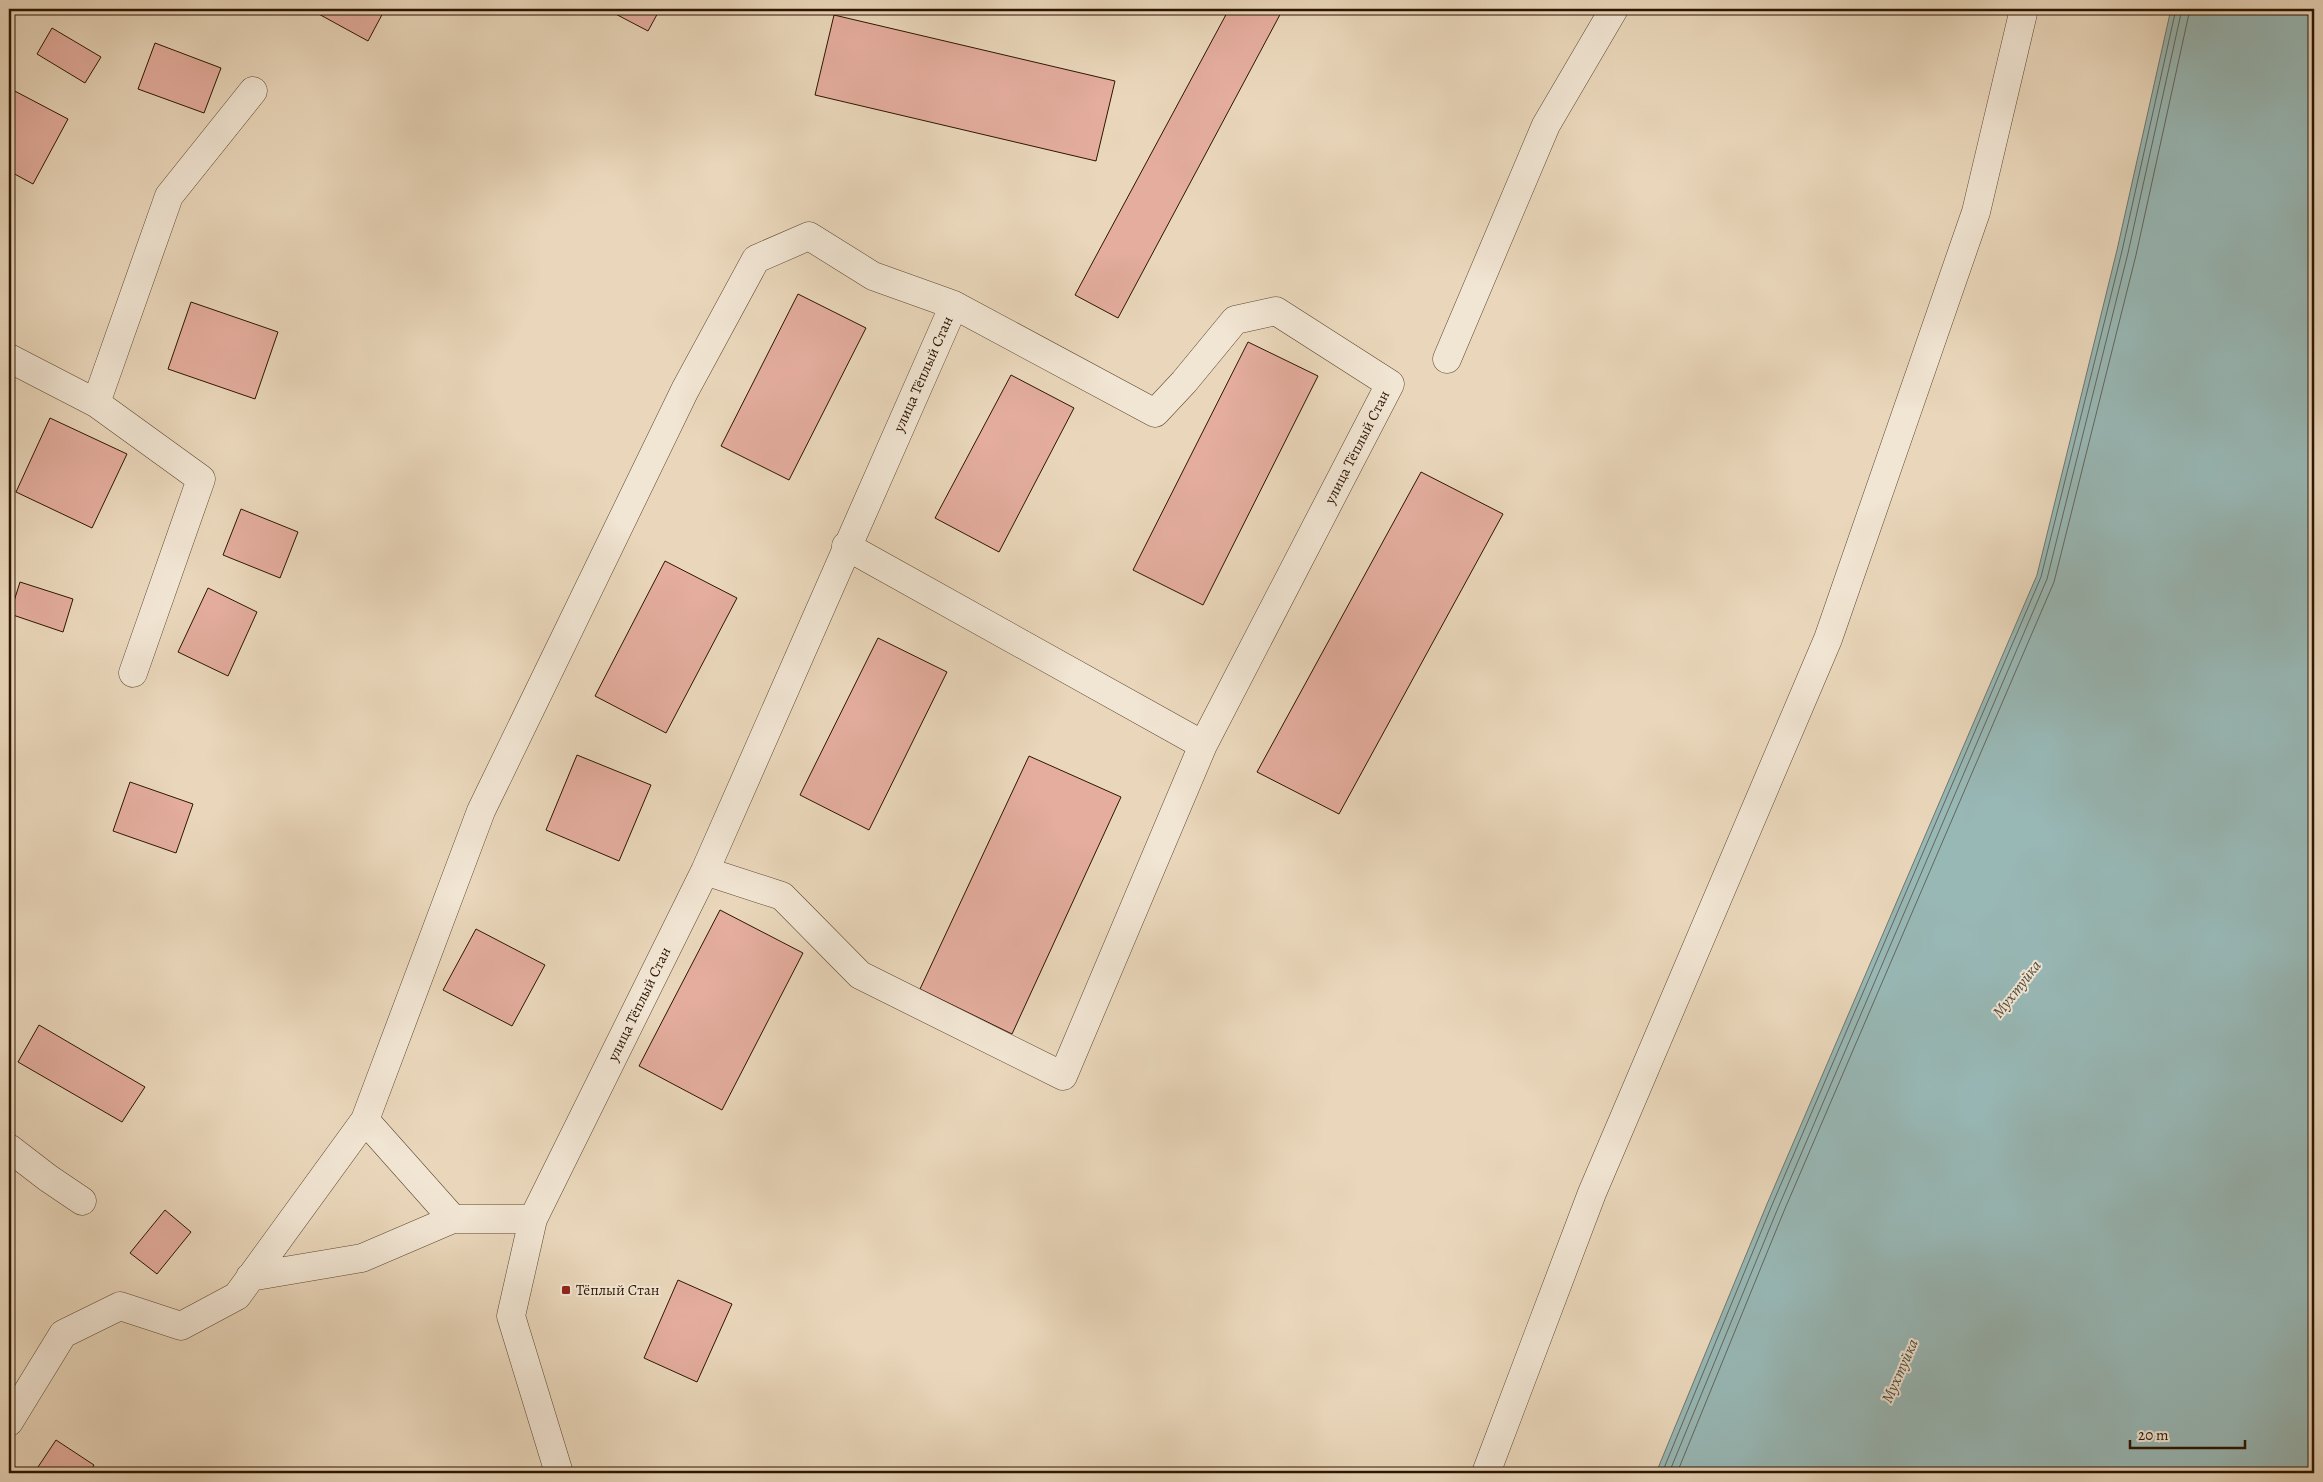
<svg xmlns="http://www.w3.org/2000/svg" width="2323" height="1482" font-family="Alegreya,serif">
	<rect width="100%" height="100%" fill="#ead7bb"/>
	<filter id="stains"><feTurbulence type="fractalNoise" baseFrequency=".004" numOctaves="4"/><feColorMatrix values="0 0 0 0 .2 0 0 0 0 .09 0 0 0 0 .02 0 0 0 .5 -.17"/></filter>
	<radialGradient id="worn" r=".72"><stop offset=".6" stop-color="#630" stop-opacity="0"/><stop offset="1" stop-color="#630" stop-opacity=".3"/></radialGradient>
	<path fill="#98b8b6" stroke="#6d776d" d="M2171 9H2314V1473H1656L1767 1204 2037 575 2117 250Z"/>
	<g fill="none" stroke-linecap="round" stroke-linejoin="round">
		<path stroke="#62665b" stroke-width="1" d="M1662 1473 1772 1205 2041 577 2122 251 2176 9
			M1669 1473 1778 1208 2047 579 2128 253 2182 9
			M1677 1473 1784 1211 2054 582 2136 255 2190 9"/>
	</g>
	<path fill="#e4ad9e" stroke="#2d1500" d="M316 9H385L368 41 315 12Z
		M606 9H660L648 31Z
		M1229 9H1283L1118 318 1075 295Z
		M834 15 1115 81 1096 161 815 95Z
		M52 28 101 57 85 83 37 54Z
		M155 43 221 68 204 113 138 89Z
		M9 88 68 119 33 184 9 171Z
		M798 294 866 328 789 480 721 446Z
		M191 302 278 332 255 399 168 369Z
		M1248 342 1318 376 1203 605 1133 570Z
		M1011 375 1074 408 999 552 935 518Z
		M50 418 127 454 92 528 16 492Z
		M1421 472 1503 514 1339 814 1257 772Z
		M241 509 298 532 280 578 223 555Z
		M665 561 737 598 666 733 595 696Z
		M20 582 73 599 63 632 10 614Z
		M208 588 257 612 228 676 178 652Z
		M878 638 947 672 869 830 800 795Z
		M577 755 651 785 619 861 546 830Z
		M1029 756 1121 797 1012 1034 920 989Z
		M130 782 193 804 176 853 113 831Z
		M720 910 803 953 722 1110 639 1066Z
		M476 929 545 965 512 1026 443 990Z
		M39 1025 145 1087 122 1122 18 1062Z
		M165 1210 191 1232 157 1274 130 1253Z
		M678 1280 732 1304 697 1382 644 1358Z
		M56 1440 94 1465 89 1473H34Z"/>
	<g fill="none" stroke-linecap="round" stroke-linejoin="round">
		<defs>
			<path id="minor" d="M9 358 96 403 201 479 133 673
				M1447 359 1546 125 1614 9
				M96 403 169 196 253 91
				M705 871 782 896 860 975 1063 1076 1203 745
				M365 1120 481 811 685 390 756 259 809 236 873 276 954 305 1155 413 1184 382 1235 320 1276 311 1390 384 1203 745 846 546
				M9 1148 48 1178 82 1201
				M250 1277 362 1258 453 1219
				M9 1422 63 1334 120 1306 181 1326 237 1296 365 1120 453 1219H533
				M559 1473 511 1316 533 1219 705 871 954 305
				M1486 1473 1592 1193 1828 639 1976 212 2024 9"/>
		</defs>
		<use href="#minor" stroke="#5c462f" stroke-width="29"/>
		<use href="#minor" stroke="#f1e5d3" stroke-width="28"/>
	</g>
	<rect fill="#8f2418" stroke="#f1e5d3" stroke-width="2" x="561" y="1285" width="10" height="10" rx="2.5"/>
	<g text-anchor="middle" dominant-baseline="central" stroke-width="4" stroke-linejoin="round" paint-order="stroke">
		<g font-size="15" fill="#2d1500" stroke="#f1e5d3">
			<text transform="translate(923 374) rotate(-66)">улица Тёплый Стан</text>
			<text transform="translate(1357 447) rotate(-63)">улица Тёплый Стан</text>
			<text transform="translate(639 1004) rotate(-64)">улица Тёплый Стан</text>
		</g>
		<g font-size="15" fill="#2d1500" stroke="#f1e5d3" text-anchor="start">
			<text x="576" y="1290">Тёплый Стан</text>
		</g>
		<g font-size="16" font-style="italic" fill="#524e40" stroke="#f1e5d3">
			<text transform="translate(2017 989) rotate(-52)">Мухтуйка</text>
			<text transform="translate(1900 1371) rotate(-66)">Мухтуйка</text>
		</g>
	</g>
	<rect width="2323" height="1482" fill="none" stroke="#ead7bb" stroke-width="30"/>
	<rect x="10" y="10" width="2303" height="1462" fill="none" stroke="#2d1500" stroke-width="2.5"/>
	<rect x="15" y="15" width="2293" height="1452" fill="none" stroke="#2d1500"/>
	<path d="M2130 1440v8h115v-8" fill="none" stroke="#2d1500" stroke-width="2.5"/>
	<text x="2138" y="1440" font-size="15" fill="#2d1500" stroke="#f1e5d3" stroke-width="4" paint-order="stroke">20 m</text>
	<rect width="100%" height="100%" filter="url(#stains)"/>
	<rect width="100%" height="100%" fill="url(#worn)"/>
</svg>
